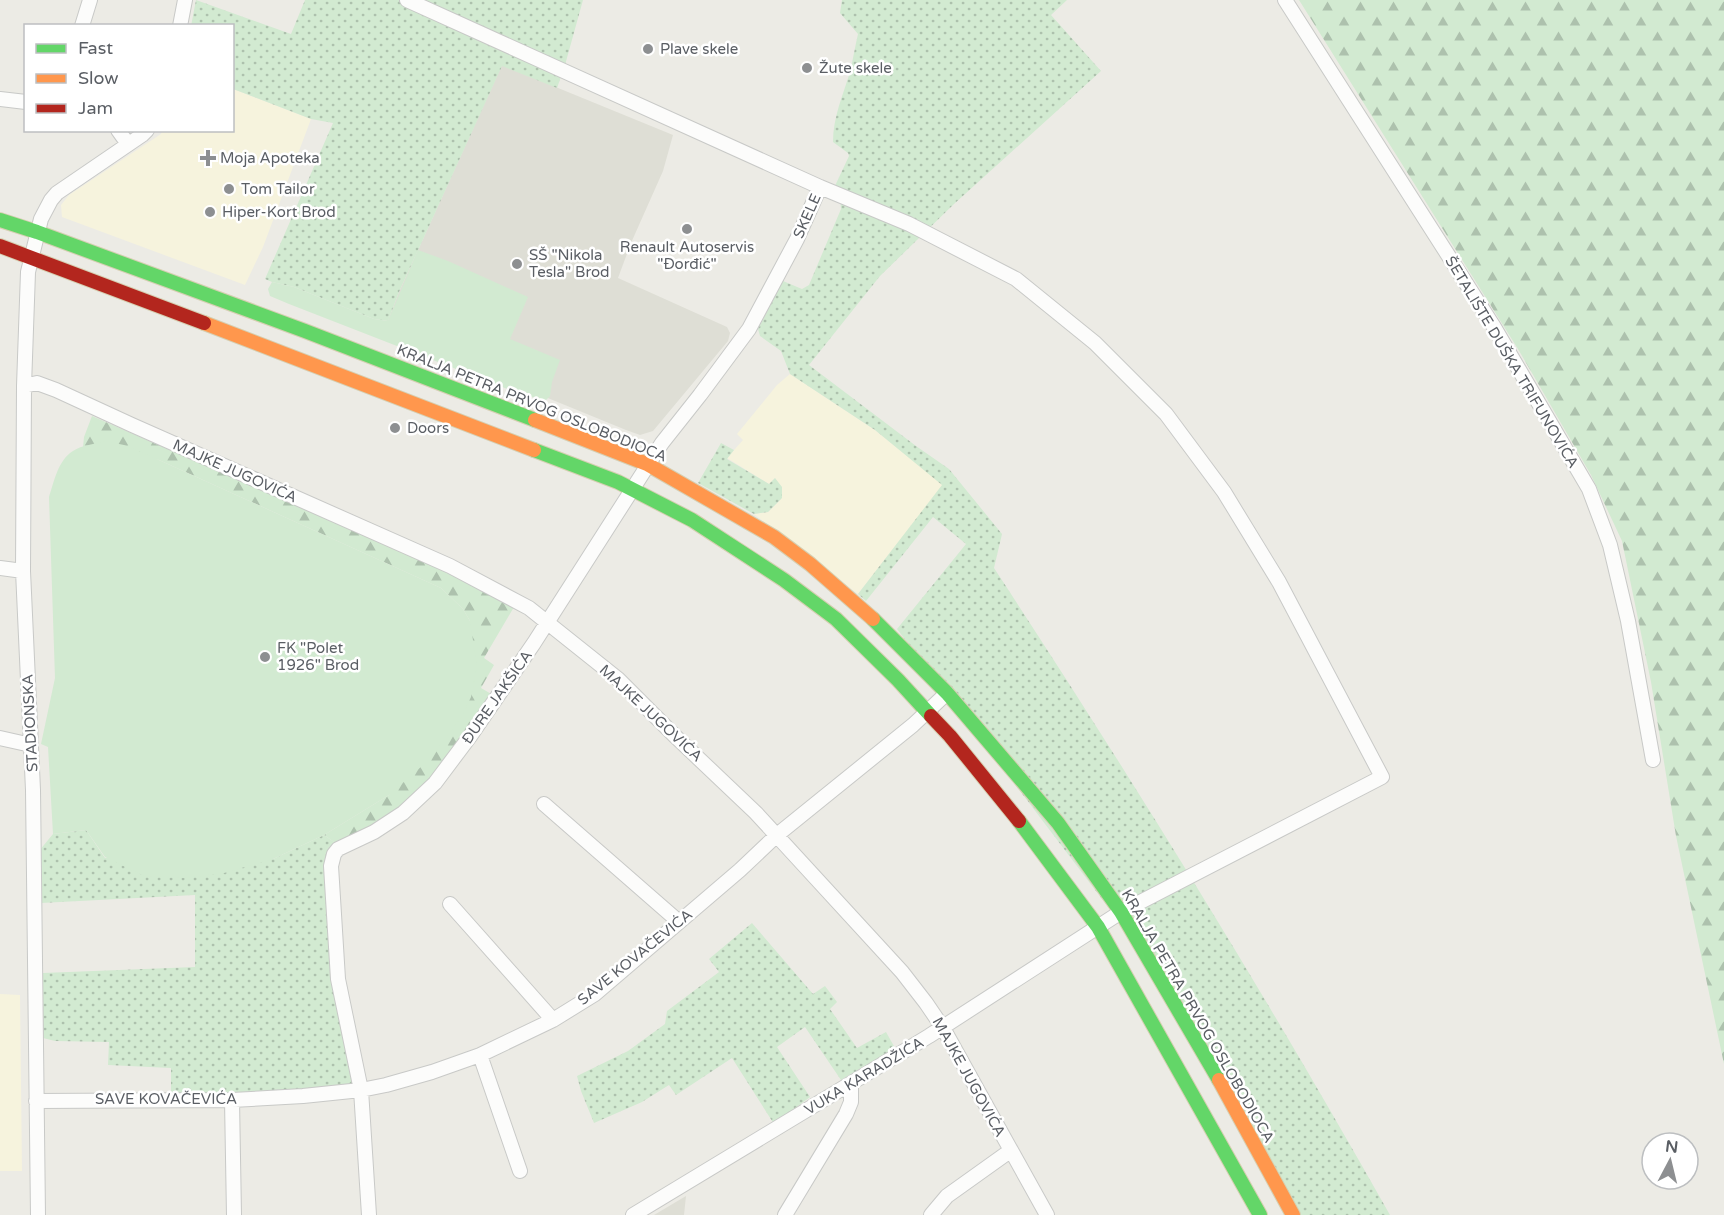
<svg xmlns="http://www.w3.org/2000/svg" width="1724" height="1215" font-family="'Varela Round',sans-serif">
	<defs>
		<pattern id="grass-dots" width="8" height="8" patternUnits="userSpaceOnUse" patternTransform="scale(1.5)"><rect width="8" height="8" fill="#d2ead1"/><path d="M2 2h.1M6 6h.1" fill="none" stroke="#adc1ad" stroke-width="1.8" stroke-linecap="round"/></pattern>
		<pattern id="forest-firs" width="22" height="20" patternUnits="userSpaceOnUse" patternTransform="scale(1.5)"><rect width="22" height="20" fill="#d2ead1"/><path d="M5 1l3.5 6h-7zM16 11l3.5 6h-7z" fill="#adc1ad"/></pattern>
	</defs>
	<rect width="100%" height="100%" fill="#ecebe5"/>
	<path fill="#f6f3dd" d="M233 89 311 119 263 247 245 285 62 217 61 205 69 195 161 134 162 131 232 130Z
		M790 374 875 430 943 485 858 594 754 514 768 512 781 499 775 478 769 484 727 458 743 440 737 434 777 385Z
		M0 994 20 995 22 1171H0Z"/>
	<path fill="#deded5" d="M502 65 673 135 663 171 631 243 618 278 727 327 730 333 728 341 653 431 640 435 626 430 384 331 399 292Z
		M686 1196 684 1215H654Z"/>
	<path fill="url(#grass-dots)" d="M196 0 291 34 305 0H583L565 65 557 88 502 66 399 292 388 321 374 319 294 287 272 282 265 279 333 123 311 119 233 89 232 26H191Z
		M842 0H1067L1051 15 1101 71 954 204 880 276 809 365 916 446 949 469 1002 534 994 568C1133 780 1266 995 1390 1215H1301L1190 1015 897 629 966 544 933 517 866 601 858 594 942 485 875 430 790 374 781 351 760 336 758 329 783 281 802 289 809 285 841 209 840 196 834 188 849 156 848 153 833 142C833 117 843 95 850 72 853 59 855 47 858 34L840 13Z
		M721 443 734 450 727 459 769 484 775 478 782 487V498L768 512 754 514 698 483Z
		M86 830 105 858 273 859 324 835 337 844 328 850 324 861 332 980 354 1084C293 1091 232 1093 171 1093V1068L108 1065 109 1042 55 1041 43 1038V973L195 967V895L41 903 39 851 53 834Z
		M752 923 813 994 825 986 837 1002 830 1009 857 1048 886 1032 895 1048 841 1080 805 1027 777 1047 810 1097 774 1124 732 1058 676 1095 669 1085 642 1102 594 1123 581 1091 577 1076 628 1051 665 1024 667 1011 719 972 709 959Z"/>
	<path fill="url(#forest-firs)" d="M1299 0H1724V1064L1676 836 1651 682 1622 541 1591 475 1518 349Z
		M92 416 439 568 514 607 484 658 494 665 481 688 493 695 425 789 380 824 337 844 324 835 389 795 470 621 463 609 441 588 159 460 83 447 84 437Z"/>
	<path fill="#d2ead1" d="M418 250 448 261 528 297 510 339 560 360 552 382 550 396 545 401 515 392 289 304 270 296 268 289 272 282 294 287 374 319 388 321Z
		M105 441 124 445 159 460 441 588 463 609 470 621 477 666 471 697 462 716 430 759 389 795 324 835 273 859 224 873 185 878 144 876 105 857 86 830 53 834 48 747 41 744 55 678 49 497C54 482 58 460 73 451 82 445 95 444 105 441Z"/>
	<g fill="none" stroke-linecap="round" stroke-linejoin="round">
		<defs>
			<path id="street" d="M1285 0 1494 327 1589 489 1610 545 1628 621 1653 760
				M82 26 90 0
				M180 26 185 0
				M0 99 26 102
				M118 130 128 144
				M24 386 37 383 56 390 132 425 450 566 529 608 618 679 676 737 756 813 902 972 926 1003 943 1028 1047 1215
				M0 568 23 571
				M0 738 31 745
				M544 804 678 921
				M450 904 553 1020
				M480 1055 520 1171
				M232 1100 234 1215
				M36 1101 232 1100 303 1096 361 1090 386 1085 432 1072 480 1055 553 1020 595 994 740 870 777 835 913 725 947 693
				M38 1215 33 790 23 571 24 386 28 272 41 219 51 200 57 193 142 135 147 130
				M369 1215 361 1090 338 979 331 866 334 854 338 849 374 832 403 813 435 783 471 735 534 643 662 443 700 395 749 329 797 239 820 187 407 0
				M633 1215 929 1036 1121 912 1382 777 1279 582 1224 492 1166 414 1095 343 1016 279 909 224 820 187
				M785 1215 846 1114 851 1102V1084
				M931 1215 947 1196 1010 1151"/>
			<path id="fast" d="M0 220 37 232 305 331 535 420
				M534 450 618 482 692 520 784 580 836 619 898 680 931 716
				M873 619 947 693 1058 823 1121 912 1219 1080
				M1019 821 1098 927 1260 1215"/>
			<path id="slow" d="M204 323 534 450
				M535 420 647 464 774 537 810 564 873 619
				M1219 1080 1293 1215"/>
			<path id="jam" d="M0 246 204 323
				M931 716 950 736 1019 821"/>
		</defs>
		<use href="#street" stroke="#c8c9c7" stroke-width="16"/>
		<use href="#fast" stroke="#d6cfb1" stroke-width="16"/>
		<use href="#slow" stroke="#d6cfb1" stroke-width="16"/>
		<use href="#jam" stroke="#d6cfb1" stroke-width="16"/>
		<use href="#street" stroke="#fcfcfb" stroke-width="14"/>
		<use href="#fast" stroke="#63d668" stroke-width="14"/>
		<use href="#slow" stroke="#ff974d" stroke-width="14"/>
		<use href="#jam" stroke="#b3261e" stroke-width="14"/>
	</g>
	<g fill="#8d8f91" stroke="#fff" stroke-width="2">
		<circle cx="648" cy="49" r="6"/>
		<circle cx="807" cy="68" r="6"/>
		<path d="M205 149h6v6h6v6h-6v6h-6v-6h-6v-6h6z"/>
		<circle cx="229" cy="189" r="6"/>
		<circle cx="210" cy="212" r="6"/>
		<circle cx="687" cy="229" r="6"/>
		<circle cx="517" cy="264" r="6"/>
		<circle cx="395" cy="428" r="6"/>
		<circle cx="265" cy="657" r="6"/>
	</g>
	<g text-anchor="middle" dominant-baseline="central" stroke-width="5" stroke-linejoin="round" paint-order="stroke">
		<g font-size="15" fill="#5a5e64" stroke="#fff" text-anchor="start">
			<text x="660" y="49">Plave skele</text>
			<text x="819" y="68">Žute skele</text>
			<text x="220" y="158">Moja Apoteka</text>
			<text x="241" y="189">Tom Tailor</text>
			<text x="222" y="212">Hiper-Kort Brod</text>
			<text x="687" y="247" text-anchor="middle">Renault Autoservis<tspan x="687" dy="17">"Đorđić"</tspan></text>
			<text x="529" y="255">SŠ "Nikola<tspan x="529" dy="17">Tesla" Brod</tspan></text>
			<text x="407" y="428">Doors</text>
			<text x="277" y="648">FK "Polet<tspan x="277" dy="17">1926" Brod</tspan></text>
		</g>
		<g font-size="15" fill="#5a5e64" stroke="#fff">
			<text transform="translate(807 216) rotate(-66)">SKELE</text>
			<text transform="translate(1512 362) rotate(59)">ŠETALIŠTE DUŠKA TRIFUNOVIĆA</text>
			<text transform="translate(532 403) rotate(22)">KRALJA PETRA PRVOG OSLOBODIOCA</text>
			<text transform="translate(235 471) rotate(24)">MAJKE JUGOVIĆA</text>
			<text transform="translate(497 697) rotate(-55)">ĐURE JAKŠIĆA</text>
			<text transform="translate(651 713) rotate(43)">MAJKE JUGOVIĆA</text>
			<text transform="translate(30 723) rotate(-93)">STADIONSKA</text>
			<text transform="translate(635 957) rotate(-39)">SAVE KOVAČEVIĆA</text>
			<text transform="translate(1198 1016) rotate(60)">KRALJA PETRA PRVOG OSLOBODIOCA</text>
			<text transform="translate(864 1076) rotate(-31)">VUKA KARADŽIĆA</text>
			<text transform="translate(969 1077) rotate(61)">MAJKE JUGOVIĆA</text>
			<text x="166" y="1099">SAVE KOVAČEVIĆA</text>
		</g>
	</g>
	<rect x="24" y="24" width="210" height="108" fill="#ffffff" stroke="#bdbfc1" stroke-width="1.5"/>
	<rect x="36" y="44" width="30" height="9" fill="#63d668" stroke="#bdbfc1" stroke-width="1.5"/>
	<text x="78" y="54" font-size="18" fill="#5a5e64">Fast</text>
	<rect x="36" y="74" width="30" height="9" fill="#ff974d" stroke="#bdbfc1" stroke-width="1.5"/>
	<text x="78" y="84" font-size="18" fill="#5a5e64">Slow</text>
	<rect x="36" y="104" width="30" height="9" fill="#b3261e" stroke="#bdbfc1" stroke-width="1.5"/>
	<text x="78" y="114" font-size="18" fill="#5a5e64">Jam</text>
	<g transform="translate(1670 1161) rotate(7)"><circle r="28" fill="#ffffff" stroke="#bdbfc1" stroke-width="1.5"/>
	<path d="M0-4.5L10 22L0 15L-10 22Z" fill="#8d8f91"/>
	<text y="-9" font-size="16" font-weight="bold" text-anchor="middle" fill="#5a5e64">N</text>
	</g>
</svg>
